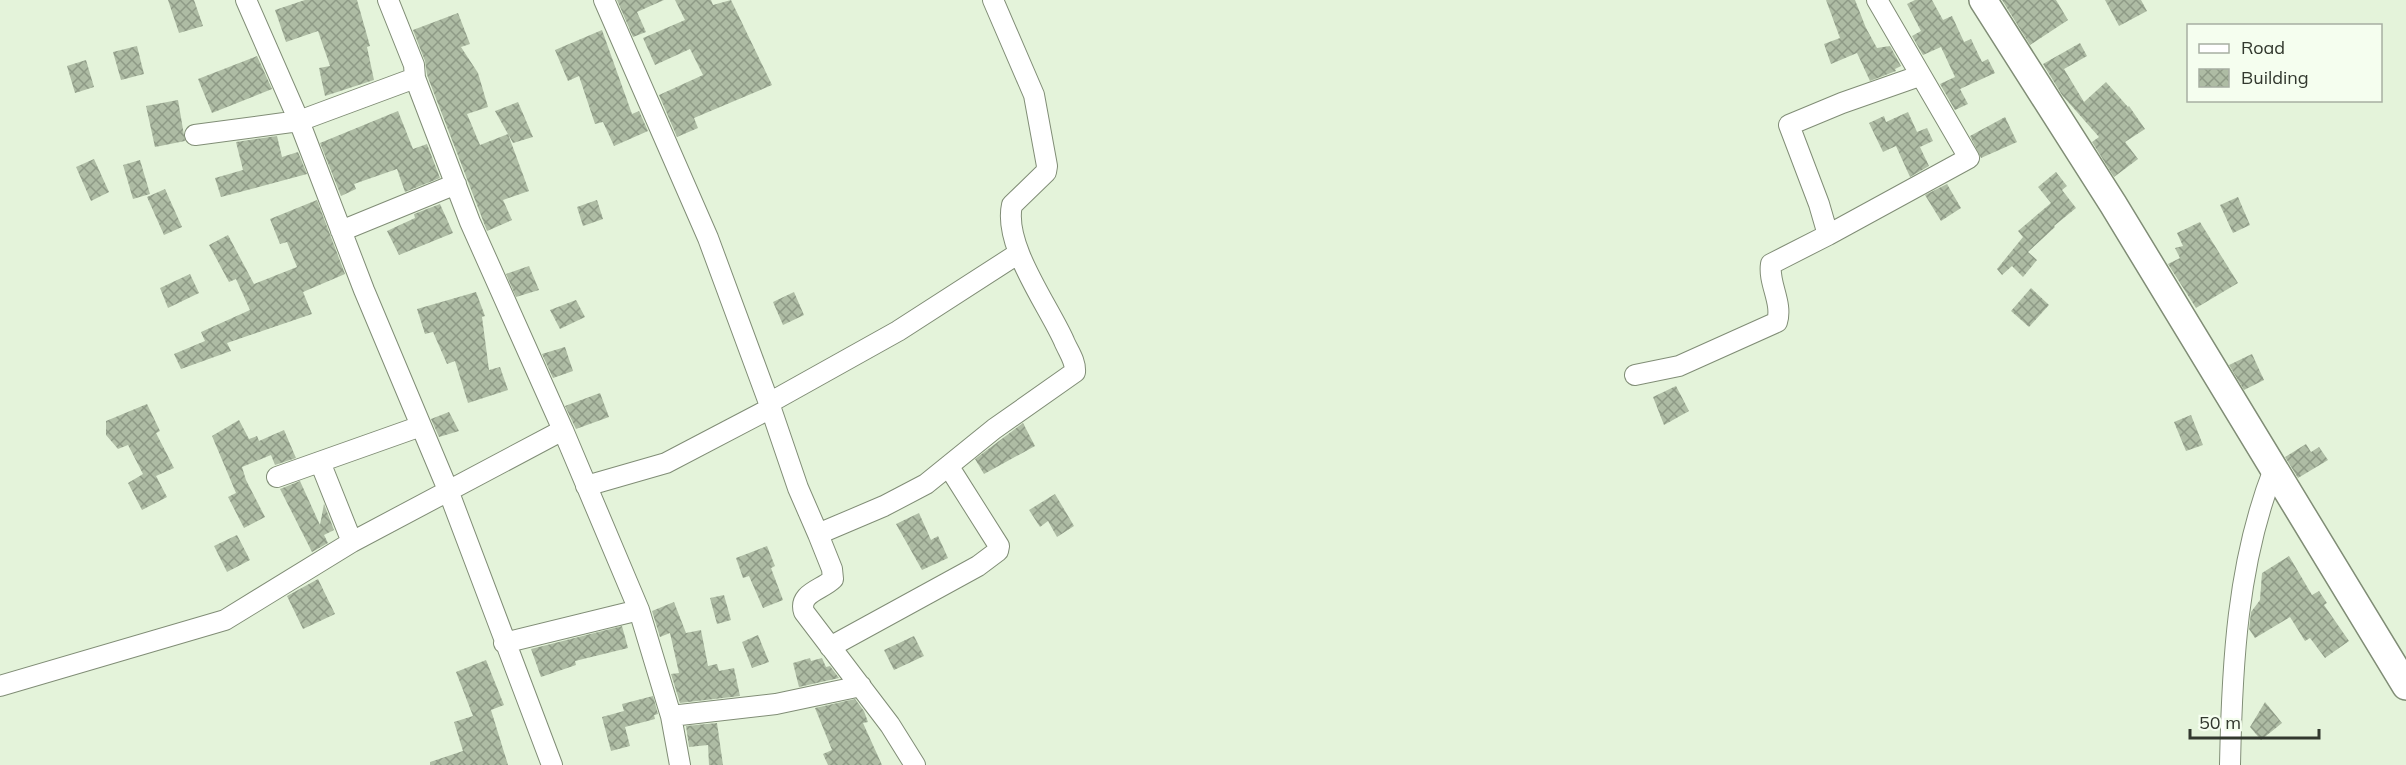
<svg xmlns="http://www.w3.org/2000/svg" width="2406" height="765" font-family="Mulish,sans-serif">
	<defs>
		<pattern id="building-cross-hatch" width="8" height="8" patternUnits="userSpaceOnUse" patternTransform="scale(1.5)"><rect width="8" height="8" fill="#aebca4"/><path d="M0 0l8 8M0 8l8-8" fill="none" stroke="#8e9a86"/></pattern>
	</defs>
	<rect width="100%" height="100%" fill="#e4f3da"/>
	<path fill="url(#building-cross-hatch)" d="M168 0H194L203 26 179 33Z
		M305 0H357L370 46 367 47 374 80 325 96 319 68 330 66 318 31 286 42 275 10Z
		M617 0H664L637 12 646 32 633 37Z
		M675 0H711L713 5 731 0 772 85 694 118 698 128 677 137 659 95 703 75 690 49 655 65 643 38 685 20Z
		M1826 0H1855L1866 28 1877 48 1890 46 1901 66 1895 69 1896 71 1870 81 1857 53 1831 64 1824 44 1840 38Z
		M1915 0H1932L1943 20 1952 16 1964 42 1971 39 1982 62 1988 59 1995 73 1960 89 1968 104 1955 110 1940 84 1955 77 1941 47 1923 55 1912 36 1921 31 1907 4Z
		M2002 0H2056L2068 20 2030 45Z
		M2105 0H2141L2147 11 2119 26Z
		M458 13 470 44 461 47 478 73 488 107 467 114 480 145 508 134 529 191 503 200 512 220 487 231 427 75 425 61 413 30Z
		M602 30 632 114 639 111 648 131 614 146 603 122 595 124 579 76 568 81 555 50Z
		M2080 43 2087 56 2064 69 2084 102 2106 82 2128 107 2129 106 2145 129 2125 142 2138 159 2114 177 2092 142 2099 137 2062 95 2043 64Z
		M137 46 144 74 121 80 113 52Z
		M257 56 272 89 212 113 198 79Z
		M86 60 94 87 75 93 67 66Z
		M178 100 185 141 155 147 146 106Z
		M518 102 533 137 513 143 495 111Z
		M398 111 413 149 427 144 440 178 405 192 397 169 354 184 356 189 341 196 320 143Z
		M1908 112 1917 132 1927 128 1933 141 1920 147 1929 166 1910 177 1896 146 1883 152 1869 123 1884 116 1886 122Z
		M2005 117 2017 142 1981 158 1970 136Z
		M277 136 282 157 298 152 307 174 221 197 215 178 243 170 236 142Z
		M94 159 109 192 91 201 76 167Z
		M140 160 150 194 133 199 123 165Z
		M2056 172 2067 186 2062 190 2076 208 2054 226 2055 227 2028 252 2037 260 2023 277 2012 266 2002 275 1997 269 2023 237 2018 231 2051 203 2038 187Z
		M1947 184 1961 208 1941 221 1925 195Z
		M165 189 182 227 164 235 147 197Z
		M2238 197 2250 225 2233 233 2220 205Z
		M317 200 345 274 303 292 312 314 227 343 231 351 181 369 174 354 205 341 201 332 250 310 236 279 229 282 209 245 228 235 254 284 297 267 287 242 280 244 270 219Z
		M597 200 603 219 583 226 577 207Z
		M440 204 453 233 399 255 387 231 415 218 414 214Z
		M2200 222 2238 283 2196 308 2168 264 2180 258 2175 248 2183 246 2177 233Z
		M529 266 539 290 516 297 506 274Z
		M190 274 199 293 168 308 160 288Z
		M2031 288 2049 305 2029 327 2011 311Z
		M476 292 485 316 482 317 489 370 500 367 508 390 468 403 455 361 447 364 433 332 425 334 417 309Z
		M794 292 804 315 783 325 773 302Z
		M576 300 585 317 560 329 550 310Z
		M565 347 573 371 553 378 542 354Z
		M2252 354 2264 380 2244 390 2229 365Z
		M1676 386 1689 411 1664 425 1653 397Z
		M600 393 609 417 576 429 565 406Z
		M147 404 160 431 156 433 174 468 156 476 167 497 142 510 128 483 143 474 128 445 118 449 106 435V421Z
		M449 412 459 431 439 437 431 419Z
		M2191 415 2203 445 2186 451 2174 422Z
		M239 420 249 439 257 436 259 441 284 430 296 458 275 465 271 455 242 467 246 480 265 517 244 528 228 497 236 493 212 436Z
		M1023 423 1035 446 984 474 975 459Z
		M2306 444 2311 452 2319 447 2328 460 2298 478 2285 457Z
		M300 481 320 525 324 504 334 530 324 535 328 543 312 552 280 489Z
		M1055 494 1074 526 1057 537 1048 521 1040 527 1029 510Z
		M919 513 931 540 938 536 948 558 922 570 896 524Z
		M237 535 250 560 227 572 214 546Z
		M767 546 775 566 771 568 783 600 763 608 749 576 743 578 736 558Z
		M2289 556 2312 595 2319 591 2327 603 2324 605 2349 641 2325 658 2310 638 2305 641 2290 617 2255 638 2249 629 2251 612 2260 600 2262 573Z
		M318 579 335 614 303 629 287 596Z
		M724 595 731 620 717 624 710 598Z
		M674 602 686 633 701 630 708 666 717 664 719 671 734 668 740 696 680 703 671 674 679 673 670 633 660 637 652 611Z
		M622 626 628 648 575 661 576 665 541 677 531 649Z
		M758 635 769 662 752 668 742 642Z
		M914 636 924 656 894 670 884 650Z
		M810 658 811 661 822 658 826 667 830 666 839 678 799 687 793 663Z
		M486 660 504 705 491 710 508 765H430V762L463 751 454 722 473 716 456 672Z
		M653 696 658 714 654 715 655 719 625 727 630 746 611 751 602 717 624 711 622 704Z
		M855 699 864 711 868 722 863 723 882 765H828L823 754 832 750 815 708Z
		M2265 702 2282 723 2261 740 2250 727Z
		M717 723 723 765H709L708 745 689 747 686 726Z"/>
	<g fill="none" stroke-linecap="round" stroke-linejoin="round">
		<defs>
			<path id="minor" d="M246 0 299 121 364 290 448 490 552 765
				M604 0 708 238 769 403 898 331 1019 253
				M195 135 299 121 415 78
				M341 231 456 184
				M1828 235 1969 158 1877 0
				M1635 375 1679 366 1777 322C1783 303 1768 283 1771 264L1828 235 1819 204 1789 125 1842 103 1919 76
				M769 403 798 488 818 534 884 506 926 484 994 429 1075 372C1076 361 1068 351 1064 341 1048 305 1003 245 1012 205L1046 172 1047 166 1034 95 993 0
				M563 430 639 610 671 716 680 765
				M320 462 352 542
				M277 477 421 426
				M586 486 666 463 771 408
				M818 534 832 569 833 579C822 590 798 593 804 612L890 725 915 765
				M504 643 639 610
				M830 647 978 566 998 551 999 546 949 467
				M0 686 225 620 352 542 563 430 470 222 415 78 414 65 388 0
				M671 716 776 704 861 686
				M2230 765C2232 665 2237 563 2274 469"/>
			<path id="secondary" d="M1983 0 2113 204 2406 686"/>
		</defs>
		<use href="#minor" stroke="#808d76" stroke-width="22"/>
		<use href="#secondary" stroke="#808d76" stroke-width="30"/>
		<use href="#minor" stroke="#fff" stroke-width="20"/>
		<use href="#secondary" stroke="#fff" stroke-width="27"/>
	</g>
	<rect x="2187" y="24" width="195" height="78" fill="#f5feef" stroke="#a7afa2" stroke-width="1.5"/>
	<rect x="2199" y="44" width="30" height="9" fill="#ffffff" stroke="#a7afa2" stroke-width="1.5"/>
	<text x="2241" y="54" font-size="18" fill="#32382e">Road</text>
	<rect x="2199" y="69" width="30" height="18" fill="url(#building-cross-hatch)" stroke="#a7afa2" stroke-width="1.5"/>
	<text x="2241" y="84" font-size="18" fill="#32382e">Building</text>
	<path d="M2190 729v9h129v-9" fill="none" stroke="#32382e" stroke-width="3"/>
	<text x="2199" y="729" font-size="18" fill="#32382e" stroke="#f5feef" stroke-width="4.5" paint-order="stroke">50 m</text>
</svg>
